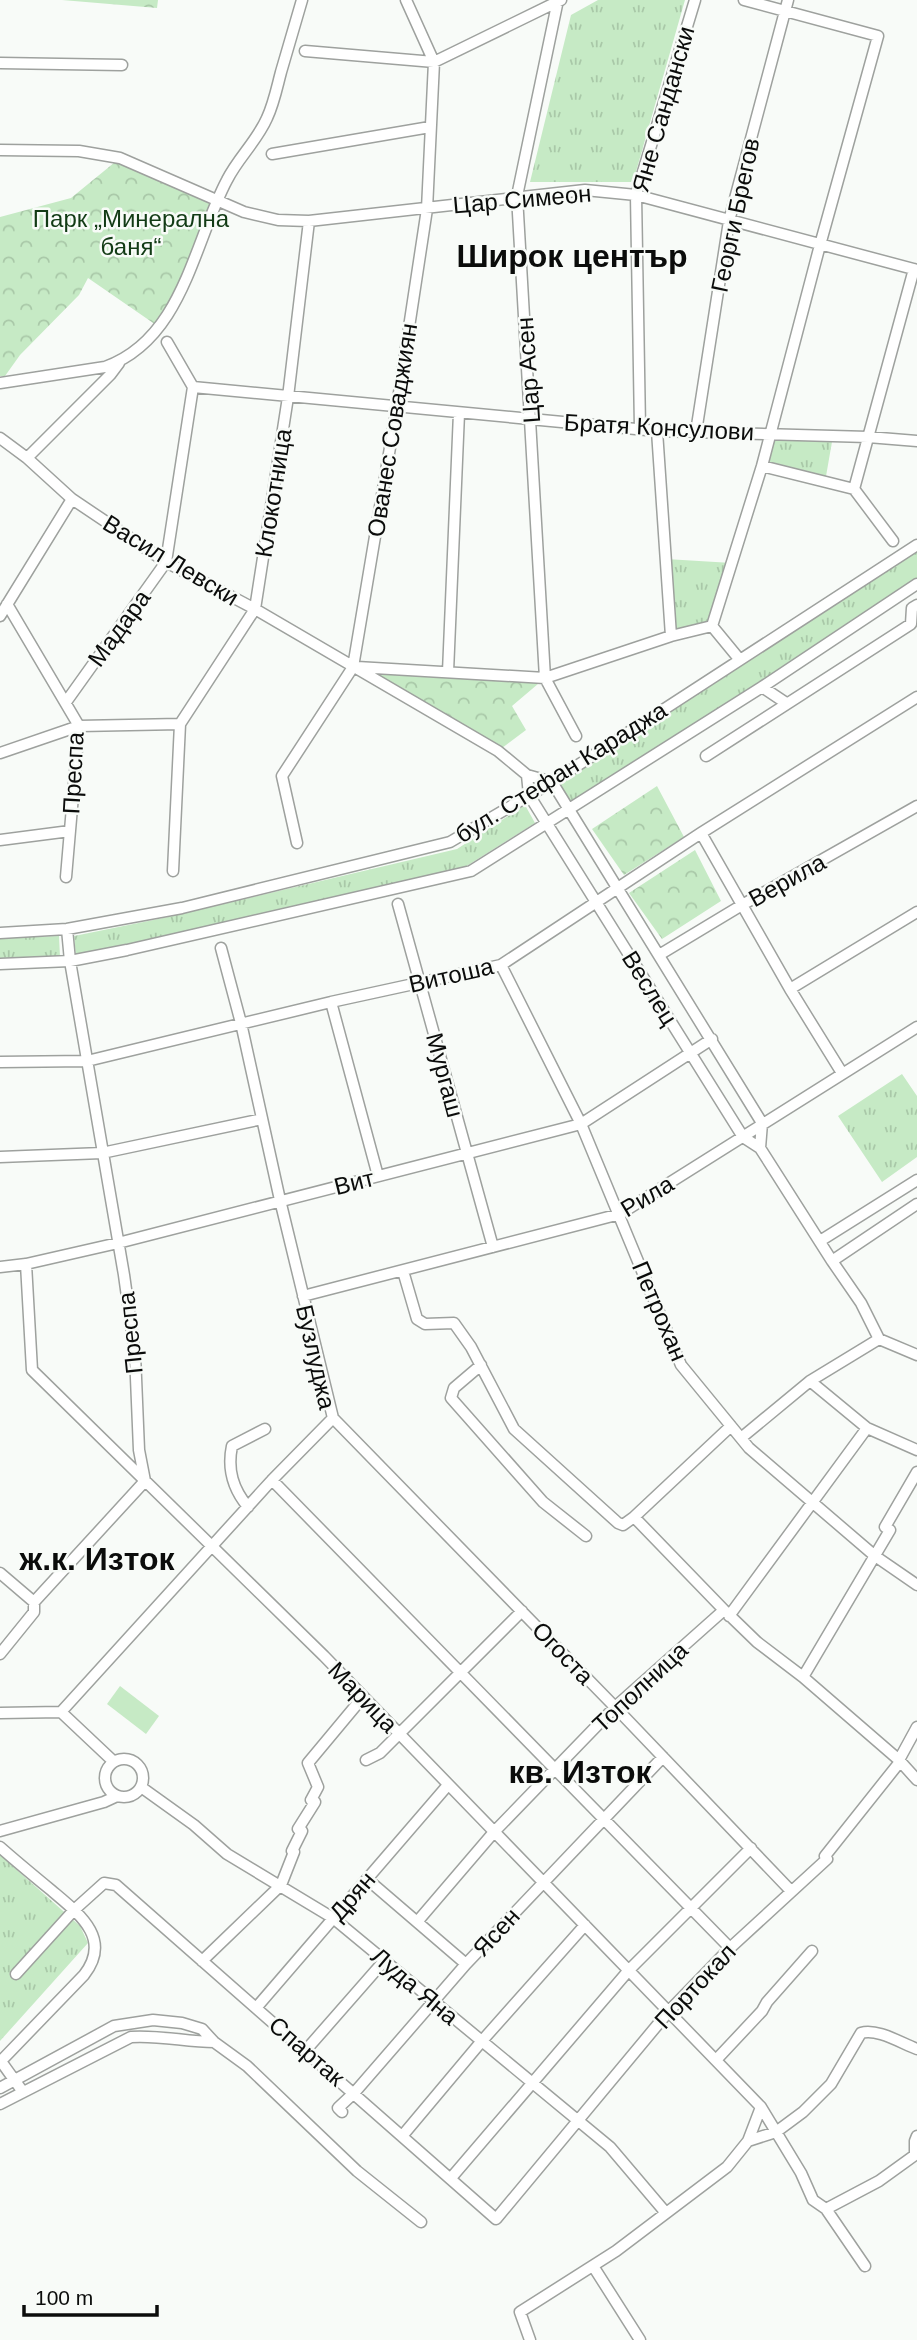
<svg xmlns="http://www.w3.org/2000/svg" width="917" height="2340" font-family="Arial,sans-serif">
	<defs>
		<pattern id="grass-tufts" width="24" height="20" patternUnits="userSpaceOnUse" patternTransform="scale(1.75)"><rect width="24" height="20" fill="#c6eac5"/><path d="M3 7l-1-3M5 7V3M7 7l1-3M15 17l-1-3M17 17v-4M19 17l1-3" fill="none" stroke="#a9c8a8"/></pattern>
		<pattern id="forest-crowns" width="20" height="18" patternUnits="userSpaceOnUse" patternTransform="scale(1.75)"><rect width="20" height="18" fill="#c6eac5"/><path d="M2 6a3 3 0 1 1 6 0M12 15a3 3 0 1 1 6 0" fill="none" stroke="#a9c8a8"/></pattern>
	</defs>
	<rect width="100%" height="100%" fill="#f8fbf8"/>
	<path fill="url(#grass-tufts)" d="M598 0H685L633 182H530L571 15Z
		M770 434 833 436 825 482 762 466Z
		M917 545V584L568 809 552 782Z
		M666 559 732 563 712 626 671 636Z
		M525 805 535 823 465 867 307 905 76 956 74 936 168 917 457 849Z
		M59 936 60 957 0 961V938Z
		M902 1074 917 1096V1157L882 1182 838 1116Z
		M0 1855 80 1926 88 1943 0 2041Z"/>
	<path fill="url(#forest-crowns)" d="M62 0H158L157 8Z
		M120 158 218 200 159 327 88 278 79 295 20 355 5 376H0V217L71 198Z
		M353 667 545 678 512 706 526 730 498 751Z
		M657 786 684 837 624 875 592 829Z
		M695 850 721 901 662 939 629 893Z"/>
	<path fill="#c6eac5" d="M120 1686 159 1716 146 1734 107 1704Z"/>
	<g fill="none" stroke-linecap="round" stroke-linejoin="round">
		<defs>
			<path id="minor" d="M558 0 517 196 545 678 576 736
				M305 51 434 62 561 0
				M0 63 122 65
				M0 150 79 151 120 158 244 212 278 220 309 221 585 190 636 195 917 270
				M272 154 430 127
				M167 342 193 387
				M0 383 105 367C183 339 193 244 227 180 238 158 257 141 267 118 274 103 277 87 281 72 288 48 295 24 302 0
				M193 387 657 431 868 437 917 441
				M640 428 636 195 695 0
				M657 431 671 636
				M696 432 729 221 788 0
				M0 438 27 458 72 499 166 562 255 609 498 751 527 775 552 782 762 1123 760 1148
				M27 458 110 375 119 363
				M762 466 854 489 893 541
				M854 489 914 269
				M7 604 79 726 66 877
				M0 616 72 499
				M740 660 712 626 762 466 820 245 878 36 744 0
				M357 667 545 678 671 636 712 626
				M448 672 459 413
				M762 687 786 703
				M66 702 166 562 193 387
				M0 753 79 726 180 724
				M706 756 911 624 912 608 917 605
				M527 775 529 795 743 1137 760 1148 832 1261 861 1303 879 1339 917 1355
				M701 833 790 989 842 1073
				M0 840 70 831
				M297 843 282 776 353 667 397 406 427 209 434 62 406 0
				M173 871 180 724 255 609 288 397 309 221
				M398 904 493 1247
				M0 933 67 929 182 908 450 842 552 782 917 545
				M221 948 241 1023 280 1200 333 1418
				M659 955 742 905 917 806
				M0 964 70 961 127 950 471 871 762 687 917 584
				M501 965 581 1124 681 1365 749 1448 875 1556 917 1585
				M790 989 917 912
				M331 1002 378 1176
				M0 1062 87 1061 331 1002 501 965 701 833 917 697
				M0 1157 102 1153 262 1119
				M820 1241 917 1180
				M832 1261 917 1204
				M26 1264 32 1370 324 1656 761 2107 801 2173 813 2200 826 2209 865 2266
				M0 1267 26 1264 118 1243 581 1124 712 1039
				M403 1271 417 1319 425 1324 454 1323 471 1347 514 1429 618 1523 623 1525 634 1517 724 1610 757 1642 803 1677 899 1760 917 1780
				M303 1296 620 1214 917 1027
				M481 1365 454 1388 451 1398 543 1502 586 1536
				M810 1381 867 1428 917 1450
				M333 1418 615 1707 791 1891
				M741 1438 810 1381 879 1339
				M272 1480 730 1948
				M248 1507C233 1489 227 1470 232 1446L265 1429
				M634 1517 731 1426
				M0 1573 34 1602
				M729 1616 867 1428
				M0 1654 34 1612V1602L145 1481 139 1450 135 1354 124 1275 70 961 67 929
				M803 1677 890 1530 885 1527 917 1472
				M61 1712 272 1480 333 1418
				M0 1713 61 1712 113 1761
				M105 1778a19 19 0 1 1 38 0a19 19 0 1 1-38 0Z
				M366 1760 380 1753 522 1611
				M899 1760 917 1727
				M141 1787 194 1825 227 1854 333 1918 610 2147 666 2213
				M0 1831 104 1802 117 1796
				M0 1847C17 1862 34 1876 51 1890 78 1913 113 1938 84 1975L1 2061
				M367 1879 466 1964
				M417 1922 494 1832 615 1707 724 1610
				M202 1961 281 1885 294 1852 292 1851 302 1831 298 1829 315 1802 311 1800 318 1787 308 1763 363 1697
				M16 1974 74 1910 104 1883 116 1885 496 2219 669 2011 730 1948 827 1859 825 1856 899 1763
				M256 2008 448 1785
				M306 2050 384 1961
				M0 2060 23 2092
				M716 2060 762 2011 767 2002 812 1951
				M0 2088 114 2026 153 2020 182 2023 202 2029 214 2042 247 2066 357 2171 421 2222
				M0 2104 131 2037C160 2035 186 2042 214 2042
				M342 2112 338 2108 355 2092 466 1964 663 1757
				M403 2135 481 2042 585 1925
				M748 2141 776 2132 803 2112 831 2084 861 2033C877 2028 901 2043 917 2049
				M451 2178 629 1970 751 1848
				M826 2209 879 2181 915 2155V2141L917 2136
				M593 2266 640 2340
				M530 2340 520 2312 616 2251 727 2167 748 2141 761 2107"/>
		</defs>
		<use href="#minor" stroke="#9ea19e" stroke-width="13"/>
		<use href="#minor" stroke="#fff" stroke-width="10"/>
	</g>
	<g text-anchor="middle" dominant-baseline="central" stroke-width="5" stroke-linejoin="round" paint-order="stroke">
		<g font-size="24" fill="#0b0c0b" stroke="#f8fbf8">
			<text transform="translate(663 109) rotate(-74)">Яне Сандански</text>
			<text transform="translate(522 199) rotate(-5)">Цар Симеон</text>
			<text transform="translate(735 215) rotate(-78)">Георги Брегов</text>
			<text transform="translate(528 370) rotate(-94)">Цар Асен</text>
			<text transform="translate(659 427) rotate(3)">Братя Консулови</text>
			<text transform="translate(392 430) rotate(-81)">Ованес Соваджиян</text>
			<text transform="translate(273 493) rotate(-81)">Клокотница</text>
			<text transform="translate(171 560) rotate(31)">Васил Левски</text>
			<text transform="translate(119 628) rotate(-54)">Мадара</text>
			<text transform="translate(561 772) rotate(-32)">бул. Стефан Караджа</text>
			<text transform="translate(73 773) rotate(-87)">Преспа</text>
			<text transform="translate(787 880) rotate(-29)">Верила</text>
			<text transform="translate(451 975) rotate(-13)">Витоша</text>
			<text transform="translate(650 988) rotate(58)">Веслец</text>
			<text transform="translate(445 1075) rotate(75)">Мургаш</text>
			<text transform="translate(354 1182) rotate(-14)">Вит</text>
			<text transform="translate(647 1196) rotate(-31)">Рила</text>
			<text transform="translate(660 1311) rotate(67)">Петрохан</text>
			<text transform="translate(130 1333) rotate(-96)">Преспа</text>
			<text transform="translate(316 1357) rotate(77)">Бузлуджа</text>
			<text transform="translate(563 1653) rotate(46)">Огоста</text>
			<text transform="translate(640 1687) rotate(-43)">Тополница</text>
			<text transform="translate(363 1697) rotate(46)">Марица</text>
			<text transform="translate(352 1896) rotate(-49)">Дрян</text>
			<text transform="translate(496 1932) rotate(-47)">Ясен</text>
			<text transform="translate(415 1986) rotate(40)">Луда Яна</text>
			<text transform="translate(695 1986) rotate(-47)">Портокал</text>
			<text transform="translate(307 2051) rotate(41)">Спартак</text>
		</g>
		<g font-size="24" fill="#123b15" stroke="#f8fbf8">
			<text x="131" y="218">Парк „Минерална<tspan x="131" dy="28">баня“</tspan></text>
		</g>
		<g font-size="32" font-weight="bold" fill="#0b0c0b" stroke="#f8fbf8">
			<text x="572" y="256">Широк център</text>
			<text x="97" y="1559">ж.к. Изток</text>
			<text x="580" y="1772">кв. Изток</text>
		</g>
	</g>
	<path d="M24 2305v10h133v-10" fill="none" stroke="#0b0c0b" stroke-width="3.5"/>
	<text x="35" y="2305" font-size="21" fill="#0b0c0b" stroke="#f8fbf8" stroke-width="5" paint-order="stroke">100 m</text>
</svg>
